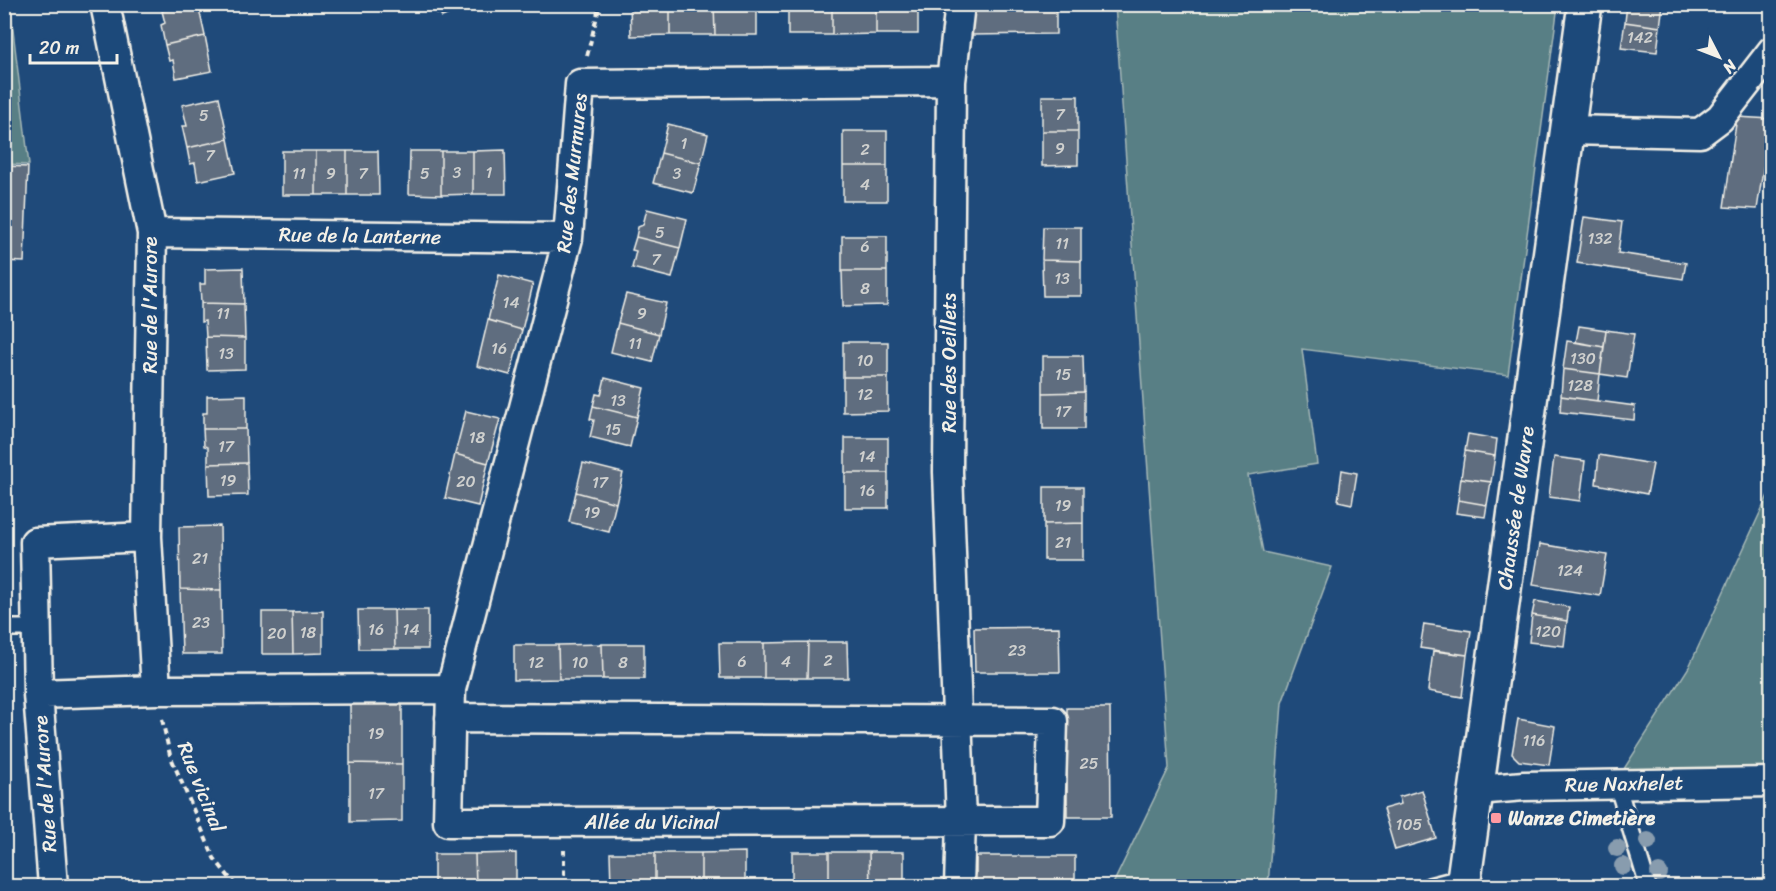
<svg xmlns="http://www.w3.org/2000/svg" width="1776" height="891" font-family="Sriracha,sans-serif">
	<rect width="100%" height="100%" fill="#1f4a7a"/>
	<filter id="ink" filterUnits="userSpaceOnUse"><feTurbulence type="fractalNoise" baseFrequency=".0167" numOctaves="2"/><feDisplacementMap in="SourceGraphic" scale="12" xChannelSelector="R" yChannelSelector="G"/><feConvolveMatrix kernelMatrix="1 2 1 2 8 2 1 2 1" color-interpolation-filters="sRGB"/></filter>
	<g filter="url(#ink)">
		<path fill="#597f85" stroke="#a6b8b6" stroke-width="1.5" d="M10 5 29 165 5 164 4 5Z
			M1115 5H1558L1508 375 1302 349 1317 464 1248 475 1263 552 1332 567 1282 703 1268 886H1112L1169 768Z
			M1771 489V767L1622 772 1689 667Z"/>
		<path fill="#5f6d7f" stroke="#f4f1e8" stroke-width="1.5" d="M189 4H198L205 36 165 45 161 25 165 23 162 11Z
			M433 4H452L454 9 448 12 449 14 442 17 440 13 437 14Z
			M630 4H670V35L631 36Z
			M670 4H714L715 35H670Z
			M714 4H757V35H715Z
			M788 4H832V35H788Z
			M832 4H876V34L832 35Z
			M876 4H918V34H876Z
			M971 4H1056V34L971 35Z
			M1627 4H1663L1660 27 1625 22Z
			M1625 22 1660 27 1657 52 1621 48Z
			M205 36 212 71 176 78 173 60 169 61 165 45Z
			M1042 96H1078V131H1042Z
			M219 97 228 139 187 148 182 126H187L182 105Z
			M1737 117 1771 119 1757 209 1724 207Z
			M668 124 708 134 701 163 661 153Z
			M843 131H887V166H843Z
			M1042 131H1078V165L1042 166Z
			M228 139 235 173 198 181 195 163 190 164 187 148Z
			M505 150 506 194H473V151Z
			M282 151H316V195H282Z
			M316 151H347V195H316Z
			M347 151H378L379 195H347Z
			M410 151H441V195L409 194Z
			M441 151H473V194L441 195Z
			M661 153 701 163 693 193 653 183Z
			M4 166 28 167 24 262 4 261Z
			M843 166H887V201H843Z
			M647 209 687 219 680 248 636 237 638 227 643 225Z
			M1584 217 1622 222 1618 253 1686 263 1683 279 1577 263Z
			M1043 227H1081V261L1042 260Z
			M842 236H887V271H842Z
			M636 237 680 248 672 278 632 268 636 251 632 250Z
			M1042 260 1081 261V296H1043Z
			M243 268 244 304 201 303 200 284H205V269Z
			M842 271H887V305L843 306Z
			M499 275 533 284 522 330 488 320Z
			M626 294 666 303 659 334 618 323Z
			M201 303 244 304 245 338 206 337 205 321 201 322Z
			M488 320 522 330 510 375 477 366Z
			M618 323 659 334 652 362 611 352Z
			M1579 326 1606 330 1604 347 1576 342Z
			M1606 330 1634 334 1627 378 1600 374Z
			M206 337 245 338V369L207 370Z
			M1567 341 1604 347 1600 374 1563 369Z
			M843 342H888V377H843Z
			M1043 356H1083L1084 392 1043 393Z
			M1563 369 1600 374 1597 401 1561 396Z
			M843 377H888V411L843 412Z
			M605 378 644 388 637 417 593 406 596 394 601 395Z
			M1084 392V429H1043V393Z
			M246 395V429H203V413H207V396Z
			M1561 396 1635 406 1634 420 1560 412Z
			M593 406 637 417 630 447 590 437 594 420 590 419Z
			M466 411 500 419 488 463 455 454Z
			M203 429H246L247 463 208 464V447L204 446Z
			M1468 434 1497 439 1495 456 1465 451Z
			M845 438H888V473H845Z
			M1465 451 1495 456 1491 482 1461 478Z
			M455 454 488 463 478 506 445 498Z
			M1599 455 1653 464 1647 494 1596 484Z
			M1554 457 1585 461 1580 501 1549 497Z
			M247 463 248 495 209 496 208 464Z
			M583 463 623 473 616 503 576 492Z
			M1342 470 1357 473 1352 504 1338 501Z
			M845 473H888V508H845Z
			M1461 478 1491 482 1487 505 1458 500Z
			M1044 487H1083V523L1044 524Z
			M576 492 616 503 609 532 569 522Z
			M1458 500 1487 505 1485 517 1456 513Z
			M1083 523V560H1044V524Z
			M220 526 221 590 180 589 179 527Z
			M1540 544 1607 555 1600 596 1533 585Z
			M180 589 221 590 222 654H182Z
			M1535 601 1569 607 1567 621 1532 615Z
			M358 610H394L395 649H359Z
			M394 610H428V649H395Z
			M323 611V653L293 654 292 612Z
			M262 612H292L293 654H262Z
			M1532 615 1567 621 1564 646 1529 642Z
			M1424 624 1471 631 1467 655 1420 648Z
			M1059 627 1060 672H975L974 628Z
			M808 642H847L848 678H807Z
			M808 642 807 678H764V643Z
			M719 643H764V678H720Z
			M602 644H644V679H603Z
			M602 644 603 679H559L558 645Z
			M514 645H558L559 679 514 680Z
			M1433 651 1467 655 1462 697 1428 691Z
			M350 704H402V764L350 763Z
			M1067 708H1110L1111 817H1067Z
			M1518 719 1555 726 1549 765 1519 761 1512 754Z
			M350 763 402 764V821L350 822Z
			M1422 790 1436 838 1395 850 1383 809 1401 804 1399 797Z
			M745 852V886H701V853Z
			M792 852H829V886H792Z
			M829 852H869L870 886H829Z
			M869 852H904V886H870Z
			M516 853V886H476L475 854Z
			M610 853H655V886H611Z
			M655 853H701V886H655Z
			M434 854H475L476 886H434Z
			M976 856H1075V886H976Z"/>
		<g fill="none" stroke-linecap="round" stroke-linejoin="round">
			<defs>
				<path id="lane" d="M4 628H37
					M1617 784 1648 886
					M1429 886 1464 877"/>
				<path id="street" d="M105 4 152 233 147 537 156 690
					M1568 130 1700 133 1720 118 1772 51
					M152 233 568 238
					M38 694 156 690 451 689
					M450 718 1053 721 1050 821 448 822 451 689 568 238 580 84 951 81
					M1477 790 1524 786 1772 782
					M53 886 38 694 35 542 147 537
					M959 886 961 821 948 472 951 81 960 4"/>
				<path id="secondary" d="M1463 886 1585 4"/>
			</defs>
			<use href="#lane" stroke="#f4f1e8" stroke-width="20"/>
			<use href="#street" stroke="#f4f1e8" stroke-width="33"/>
			<use href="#secondary" stroke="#f4f1e8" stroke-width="38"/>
			<path stroke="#f4f1e8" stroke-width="4" stroke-dasharray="6 4.5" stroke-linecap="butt" d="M587 56 600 4
				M162 719 170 755 214 858 236 886
				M564 886V850"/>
			<use href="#lane" stroke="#1f4a7a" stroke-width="15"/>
			<use href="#street" stroke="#1f4a7a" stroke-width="28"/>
			<use href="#secondary" stroke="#1f4a7a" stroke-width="33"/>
		</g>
		<g fill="#889cae">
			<circle cx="1648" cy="841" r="9"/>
			<circle cx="1617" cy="848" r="9"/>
			<circle cx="1623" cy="866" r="9"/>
			<circle cx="1659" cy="873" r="9"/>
		</g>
	</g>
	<rect fill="#ff9aa2" stroke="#1f4a7a" stroke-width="2" x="1490" y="812" width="12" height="12" rx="3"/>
	<g text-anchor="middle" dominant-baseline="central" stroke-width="6" stroke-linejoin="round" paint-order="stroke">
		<g font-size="16" fill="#cfd0ce">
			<text x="1640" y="37">142</text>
			<text x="1060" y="114">7</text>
			<text x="204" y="115">5</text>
			<text x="684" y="143">1</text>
			<text x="1060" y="148">9</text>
			<text x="865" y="149">2</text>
			<text x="210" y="155">7</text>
			<text x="457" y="172">3</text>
			<text x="489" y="172">1</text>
			<text x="299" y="173">11</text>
			<text x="331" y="173">9</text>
			<text x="363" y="173">7</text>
			<text x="425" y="173">5</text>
			<text x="677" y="173">3</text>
			<text x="865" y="184">4</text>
			<text x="660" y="232">5</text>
			<text x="1600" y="238">132</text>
			<text x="1062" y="243">11</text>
			<text x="865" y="246">6</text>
			<text x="656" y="259">7</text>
			<text x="1062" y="278">13</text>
			<text x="865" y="288">8</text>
			<text x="511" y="302">14</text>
			<text x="223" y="313">11</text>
			<text x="642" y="313">9</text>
			<text x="635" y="343">11</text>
			<text x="499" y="348">16</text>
			<text x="226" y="353">13</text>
			<text x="1583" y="358">130</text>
			<text x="865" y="360">10</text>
			<text x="1063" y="374">15</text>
			<text x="1580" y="385">128</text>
			<text x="865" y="394">12</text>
			<text x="618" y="400">13</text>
			<text x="1063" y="411">17</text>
			<text x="613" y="429">15</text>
			<text x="477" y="437">18</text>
			<text x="226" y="446">17</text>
			<text x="867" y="456">14</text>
			<text x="228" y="480">19</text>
			<text x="466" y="481">20</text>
			<text x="600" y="482">17</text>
			<text x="867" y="490">16</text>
			<text x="1063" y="505">19</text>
			<text x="592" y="512">19</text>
			<text x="1063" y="542">21</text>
			<text x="200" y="558">21</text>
			<text x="1570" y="570">124</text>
			<text x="201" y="622">23</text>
			<text x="376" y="629">16</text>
			<text x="411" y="629">14</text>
			<text x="1548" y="631">120</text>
			<text x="308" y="632">18</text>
			<text x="277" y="633">20</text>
			<text x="1017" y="650">23</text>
			<text x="828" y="660">2</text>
			<text x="742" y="661">6</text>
			<text x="786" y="661">4</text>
			<text x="536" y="662">12</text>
			<text x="580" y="662">10</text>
			<text x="623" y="662">8</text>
			<text x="376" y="733">19</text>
			<text x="1534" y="740">116</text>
			<text x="1089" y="763">25</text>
			<text x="376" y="793">17</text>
			<text x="1409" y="824">105</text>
		</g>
		<g font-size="20" fill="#f4f1e8" stroke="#1f4a7a">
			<text transform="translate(572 173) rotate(-84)">Rue des Murmures</text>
			<text transform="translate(360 236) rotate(1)">Rue de la Lanterne</text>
			<text transform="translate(150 305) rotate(-90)">Rue de l'Aurore</text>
			<text transform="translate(949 363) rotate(-90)">Rue des Oeillets</text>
			<text transform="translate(1516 508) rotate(-82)">Chaussée de Wavre</text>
			<text transform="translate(45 784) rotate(-94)">Rue de l'Aurore</text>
			<text transform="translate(1624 784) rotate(-1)">Rue Naxhelet</text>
			<text transform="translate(201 787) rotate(68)">Rue vicinal</text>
			<text x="652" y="822">Allée du Vicinal</text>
		</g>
		<g font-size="20" font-weight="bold" fill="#f4f1e8" stroke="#1f4a7a" text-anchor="start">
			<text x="1508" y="818">Wanze Cimetière</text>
		</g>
	</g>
	<rect width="1776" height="891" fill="none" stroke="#1f4a7a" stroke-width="24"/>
	<rect x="12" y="12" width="1752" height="867" fill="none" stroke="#f4f1e8" stroke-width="2" filter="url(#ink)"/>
	<g transform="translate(1719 57) rotate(132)" stroke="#1f4a7a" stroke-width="4.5" paint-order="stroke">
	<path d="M0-4.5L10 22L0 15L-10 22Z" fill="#f4f1e8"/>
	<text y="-9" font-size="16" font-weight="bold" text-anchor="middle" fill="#f4f1e8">N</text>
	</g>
	<path d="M30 54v9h87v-9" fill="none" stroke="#f4f1e8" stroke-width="3"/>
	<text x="39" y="54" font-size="18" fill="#f4f1e8" stroke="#1f4a7a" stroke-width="4.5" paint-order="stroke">20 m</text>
</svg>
